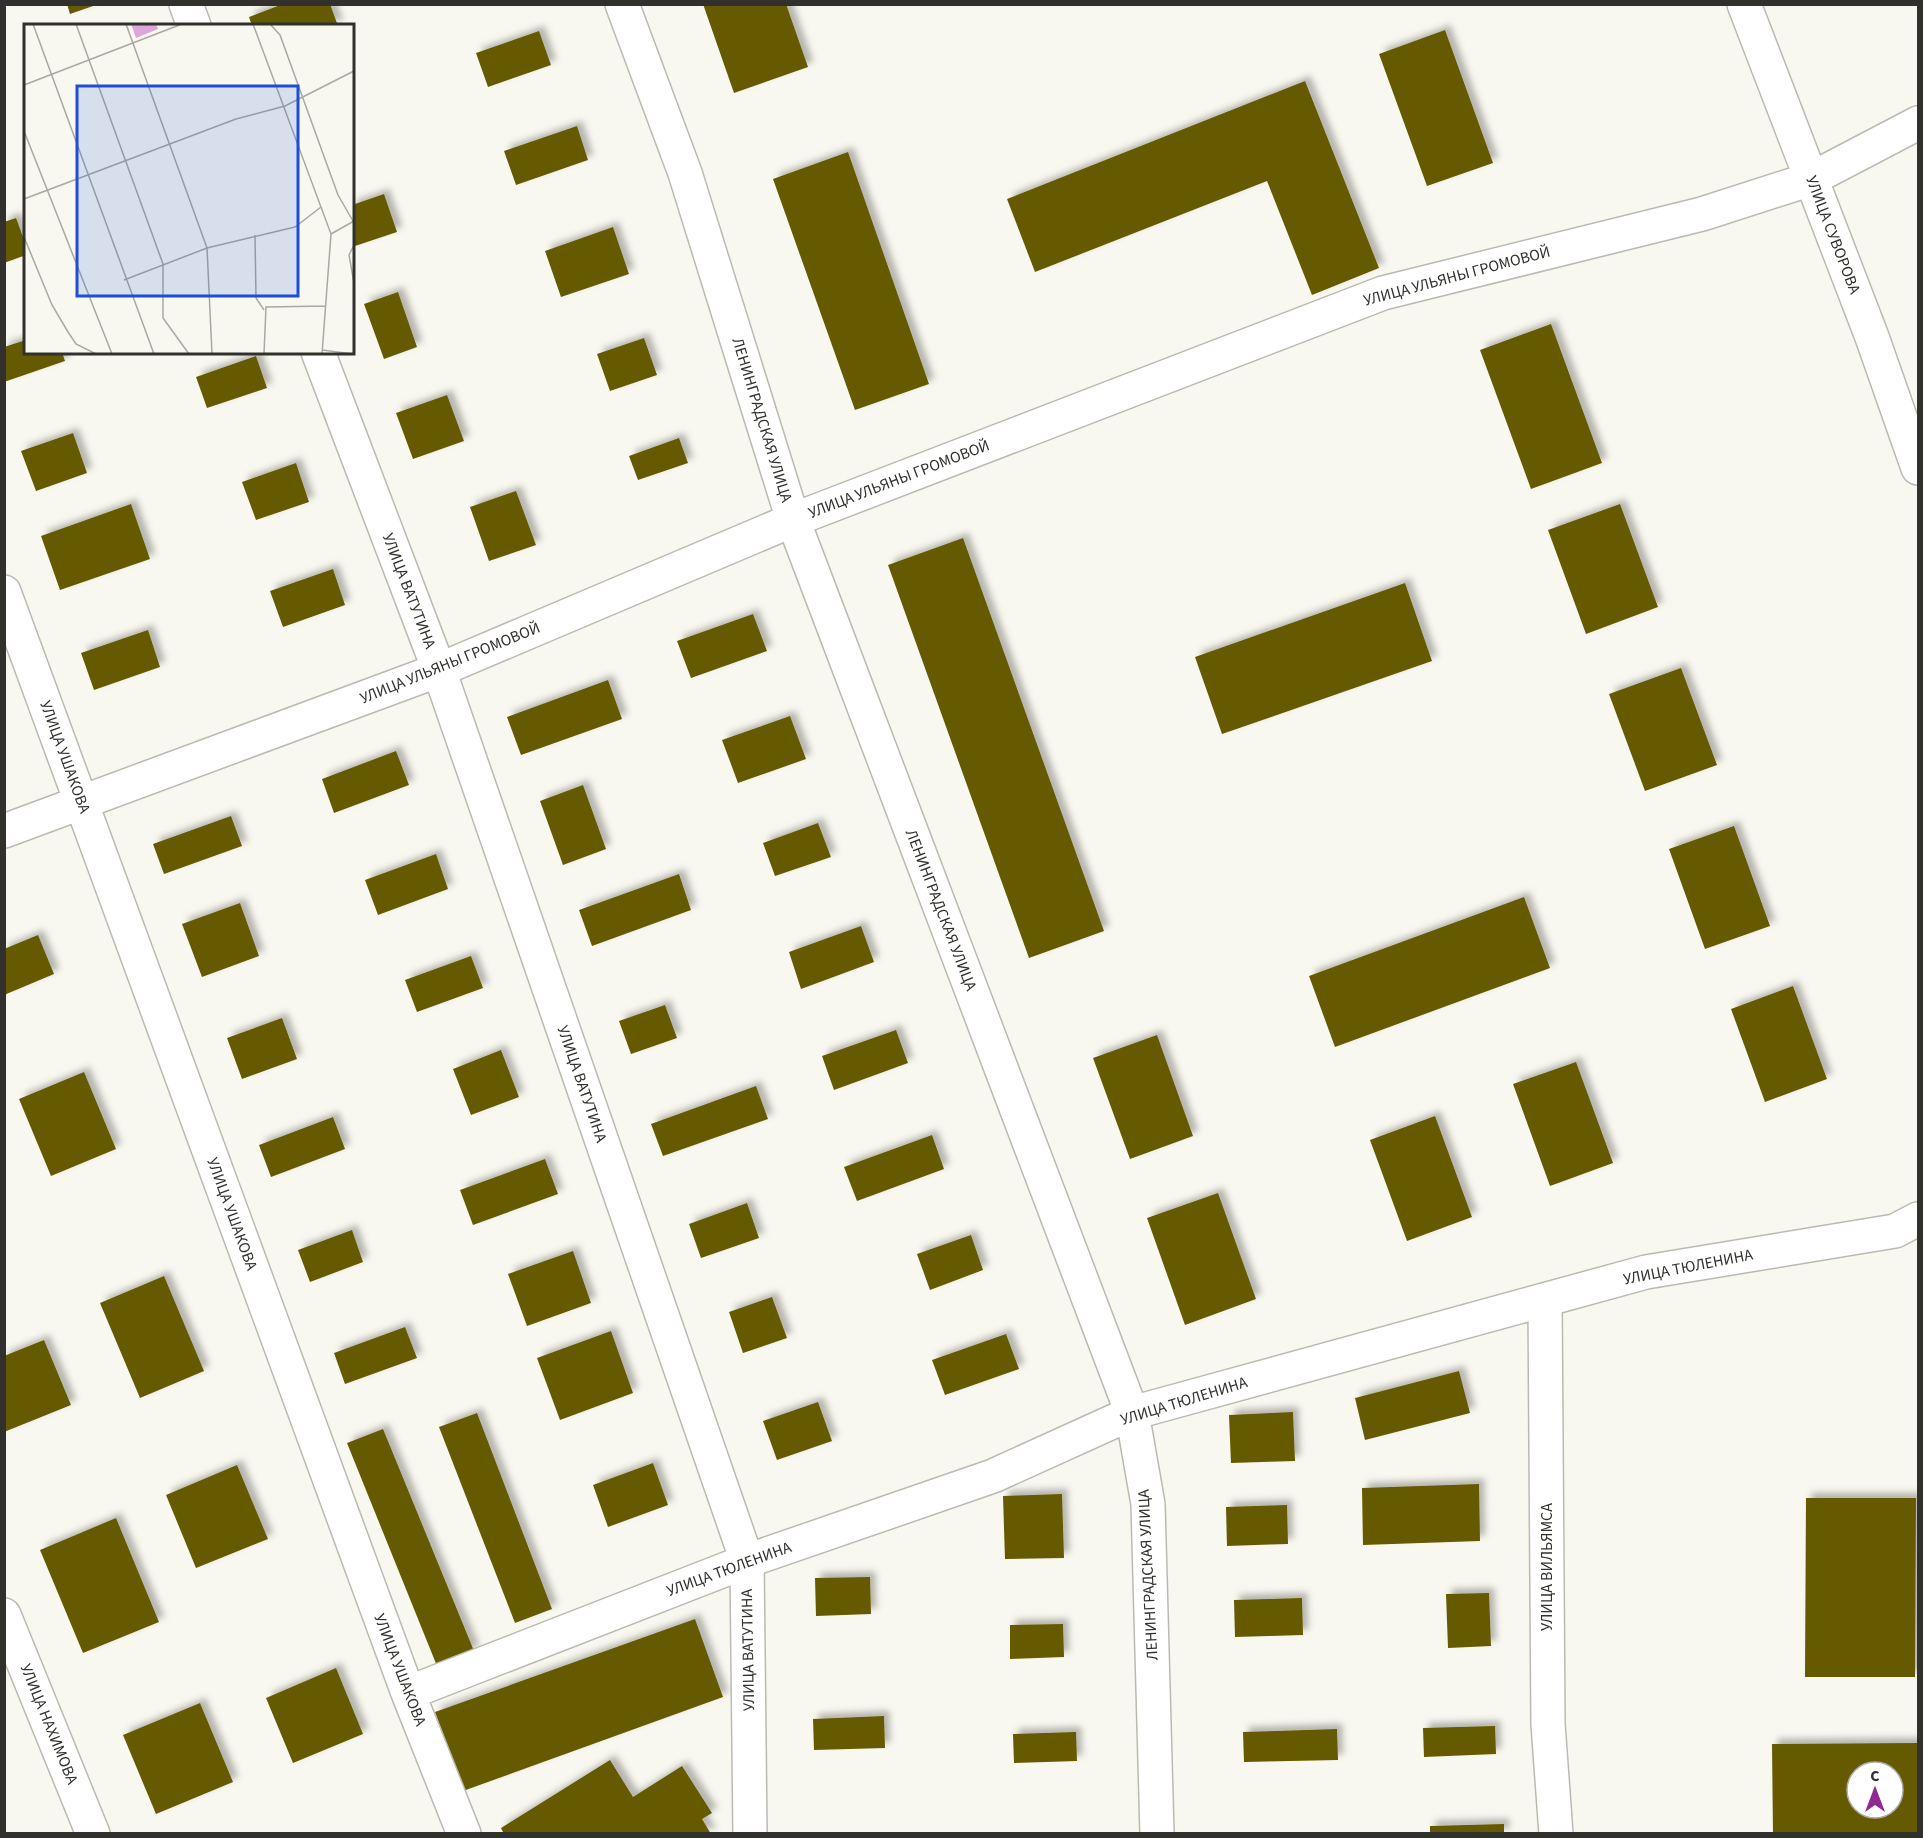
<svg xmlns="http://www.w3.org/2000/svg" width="1923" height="1838" font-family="'Source Sans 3',sans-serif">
	<defs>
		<filter id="shadow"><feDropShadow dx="5.5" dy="-5.5" stdDeviation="3" flood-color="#0004"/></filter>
	</defs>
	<rect width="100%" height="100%" fill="#f9f8f0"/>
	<path fill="#655a04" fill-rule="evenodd" filter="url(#shadow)" d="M67 4H96V5L70 14Z
		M283 4H330L338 26H252L249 17Z
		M703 4H786L808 67 734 93Z
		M1445 30 1493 163 1427 186 1379 54Z
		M539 31 551 65 488 87 476 53Z
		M1305 81 1379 268 1312 295 1267 181 1035 272 1007 199Z
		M577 126 588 160 516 185 504 151Z
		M848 152 929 384 855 410 773 179Z
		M384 194 397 232 352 247V205Z
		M16 218 26 245V255L4 263V222Z
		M613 227 629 274 561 297 545 251Z
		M398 292 417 347 384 359 364 304Z
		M1551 324 1602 463 1531 489 1480 350Z
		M644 338 657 375 610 391 597 354Z
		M26 340V352H62L65 361 4 382V347Z
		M256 356 267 388 207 408 196 377Z
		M447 395 464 441 413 459 396 413Z
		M73 433 87 473 36 491 21 451Z
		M679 438 688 463 638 480 629 456Z
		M296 463 309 502 256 520 242 482Z
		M516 491 536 545 489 561 470 507Z
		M131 504 150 559 60 590 41 536Z
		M1620 504 1658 607 1586 634 1548 530Z
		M963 538 1104 931 1029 958 888 565Z
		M333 569 345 605 283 627 270 591Z
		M1405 583 1432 661 1222 734 1195 657Z
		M753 614 767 651 691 678 677 641Z
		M148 630 160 667 94 690 81 653Z
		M1681 668 1717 765 1645 791 1609 694Z
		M608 680 622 719 521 755 507 717Z
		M790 716 806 759 738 783 722 740Z
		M396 751 409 785 334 813 322 779Z
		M583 785 606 849 563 865 540 801Z
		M231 816 242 846 164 874 153 844Z
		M818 823 831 857 775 876 763 843Z
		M1734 826 1770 926 1705 949 1669 849Z
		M436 854 448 889 378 915 365 880Z
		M679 874 691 910 592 946 579 910Z
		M1524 897 1550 968 1335 1047 1309 976Z
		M240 903 259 956 202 977 182 924Z
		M861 926 874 962 801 989 789 952Z
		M38 935 54 974 4 995V949Z
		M471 956 483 988 417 1012 405 980Z
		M1793 986 1827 1079 1765 1102 1731 1009Z
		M665 1005 677 1038 631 1054 619 1021Z
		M282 1018 297 1059 242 1079 227 1038Z
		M896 1030 908 1063 834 1090 822 1056Z
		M1157 1035 1193 1136 1130 1159 1093 1058Z
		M501 1050 519 1097 471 1115 453 1069Z
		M1576 1062 1613 1163 1550 1186 1513 1084Z
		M84 1072 116 1149 51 1176 19 1099Z
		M756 1086 768 1119 663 1156 651 1124Z
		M1435 1116 1472 1217 1407 1241 1370 1140Z
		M333 1117 345 1149 271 1177 259 1145Z
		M932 1135 944 1169 857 1201 844 1167Z
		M545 1159 558 1194 473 1225 460 1190Z
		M1218 1193 1256 1299 1185 1325 1147 1218Z
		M747 1203 759 1238 701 1258 689 1224Z
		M352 1230 363 1262 310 1282 298 1250Z
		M971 1235 983 1270 930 1290 917 1254Z
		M573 1251 591 1303 527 1326 508 1274Z
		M164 1276 204 1371 140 1398 100 1303Z
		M772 1297 787 1338 743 1353 729 1312Z
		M405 1327 417 1358 345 1384 334 1353Z
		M611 1331 633 1393 560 1420 537 1358Z
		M1006 1334 1019 1369 945 1395 932 1360Z
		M44 1340 71 1405 4 1432V1356Z
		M1459 1371 1470 1413 1365 1440 1355 1398Z
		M818 1402 832 1441 777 1460 763 1421Z
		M1293 1412 1295 1461 1231 1463 1229 1415Z
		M477 1413 552 1609 515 1623 439 1427Z
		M383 1429 474 1651 437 1666 347 1443Z
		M653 1463 668 1505 608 1527 593 1485Z
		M237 1465 268 1539 196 1568 166 1495Z
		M1479 1484 1480 1541 1363 1545 1362 1488Z
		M1062 1494 1064 1558 1005 1559 1003 1496Z
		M1806 1498H1916L1915 1677H1805Z
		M1287 1505 1288 1544 1227 1546 1226 1507Z
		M116 1518 159 1622 83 1653 40 1550Z
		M870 1577 871 1614 816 1616 815 1578Z
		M1489 1593 1491 1646 1448 1648 1446 1594Z
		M1302 1598 1303 1635 1235 1637 1234 1600Z
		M695 1619 723 1697 463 1791 435 1712Z
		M1063 1624 1064 1657 1010 1659V1625Z
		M336 1668 363 1734 293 1763 266 1698Z
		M200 1703 233 1782 156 1814 123 1735Z
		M884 1716 885 1748 814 1750 813 1719Z
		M1495 1726 1496 1754 1424 1757 1423 1728Z
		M1337 1729 1338 1760 1244 1762 1243 1732Z
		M1076 1732 1077 1761 1014 1763 1013 1734Z
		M1918 1743V1834H1773L1772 1744ZM1857 1772H1893V1808H1857Z
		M610 1760 633 1797 682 1766 712 1813 702 1819 711 1834H504L501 1828Z
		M1504 1824V1834H1430V1826Z"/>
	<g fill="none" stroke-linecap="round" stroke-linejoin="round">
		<defs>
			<path id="minor" d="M186 4 194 26
				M622 4 685 173 793 520 1132 1413 1148 1504 1157 1834
				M318 352 439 670 747 1561 750 1834
				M4 592 408 1693 464 1834
				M4 831 439 670 793 520 1383 293 1702 214 1811 179 1918 123
				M1545 1300 1548 1724 1556 1834
				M4 1615 93 1834
				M408 1693 747 1561 993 1476 1132 1413 1646 1272 1895 1231 1918 1219"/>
			<path id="major" d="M1744 4 1872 337 1918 468"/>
		</defs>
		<use href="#minor" stroke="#bbbab2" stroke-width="36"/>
		<use href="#major" stroke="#bbbab2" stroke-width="36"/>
		<use href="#minor" stroke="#fff" stroke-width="33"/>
		<use href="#major" stroke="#fff" stroke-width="33"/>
	</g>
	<g text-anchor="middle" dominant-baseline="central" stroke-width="6" stroke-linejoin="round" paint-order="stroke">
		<g font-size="16" fill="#31302d" stroke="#fff">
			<text transform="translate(1833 235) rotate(69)">УЛИЦА СУВОРОВА</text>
			<text transform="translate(1457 276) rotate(-15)">УЛИЦА УЛЬЯНЫ ГРОМОВОЙ</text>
			<text transform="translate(762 420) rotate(73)">ЛЕНИНГРАДСКАЯ УЛИЦА</text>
			<text transform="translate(899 479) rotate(-21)">УЛИЦА УЛЬЯНЫ ГРОМОВОЙ</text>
			<text transform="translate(409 591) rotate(69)">УЛИЦА ВАТУТИНА</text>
			<text transform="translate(450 663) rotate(-22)">УЛИЦА УЛЬЯНЫ ГРОМОВОЙ</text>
			<text transform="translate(65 757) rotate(70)">УЛИЦА УШАКОВА</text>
			<text transform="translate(941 910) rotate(69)">ЛЕНИНГРАДСКАЯ УЛИЦА</text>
			<text transform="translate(582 1084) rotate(71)">УЛИЦА ВАТУТИНА</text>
			<text transform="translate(232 1214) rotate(70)">УЛИЦА УШАКОВА</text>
			<text transform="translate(1688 1267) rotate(-11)">УЛИЦА ТЮЛЕНИНА</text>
			<text transform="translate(1184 1401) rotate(-17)">УЛИЦА ТЮЛЕНИНА</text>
			<text transform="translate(1547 1567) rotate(-90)">УЛИЦА ВИЛЬЯМСА</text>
			<text transform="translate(729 1569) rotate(-20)">УЛИЦА ТЮЛЕНИНА</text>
			<text transform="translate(1148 1575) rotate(-93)">ЛЕНИНГРАДСКАЯ УЛИЦА</text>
			<text transform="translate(748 1650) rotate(-91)">УЛИЦА ВАТУТИНА</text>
			<text transform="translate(400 1670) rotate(69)">УЛИЦА УШАКОВА</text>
			<text transform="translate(49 1724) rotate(68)">УЛИЦА НАХИМОВА</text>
		</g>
	</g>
	<g transform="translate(24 24)">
		<rect width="330" height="330" fill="#f9f8f0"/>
		<path d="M107 0H132L134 5 112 14Z" fill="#dca6db"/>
		<path fill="none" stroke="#a9a8a2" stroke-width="1.5" d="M9 0 130 330M52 0 139 240V294L165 330M102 0 183 224 188 330M229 0 307 210 298 330M246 0 256 11 314 171 329 197M0 61 158 0M0 107 88 330M0 175 212 95 261 82 330 47M307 210 330 197M231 211 232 274 240 286M0 213 28 281 44 308 52 320 72 330M330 221 325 231 330 259M100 256 183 224 271 203 297 183M298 326 329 330M240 330 242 283 302 282"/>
		<path fill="#1d4ed8" fill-opacity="0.15" stroke="#1d4ed8" stroke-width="3" d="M53 62H274V272H53Z"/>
		<rect width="330" height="330" fill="none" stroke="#31302d" stroke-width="3"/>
	</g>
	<rect width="1923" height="1838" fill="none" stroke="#31302d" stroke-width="12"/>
	<g transform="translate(1875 1790)"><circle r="28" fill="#ffffff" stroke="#adacab" stroke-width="1.5"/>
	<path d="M0-4.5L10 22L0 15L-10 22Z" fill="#8e2a91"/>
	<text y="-9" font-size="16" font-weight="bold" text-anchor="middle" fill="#31302d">С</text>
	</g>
</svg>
